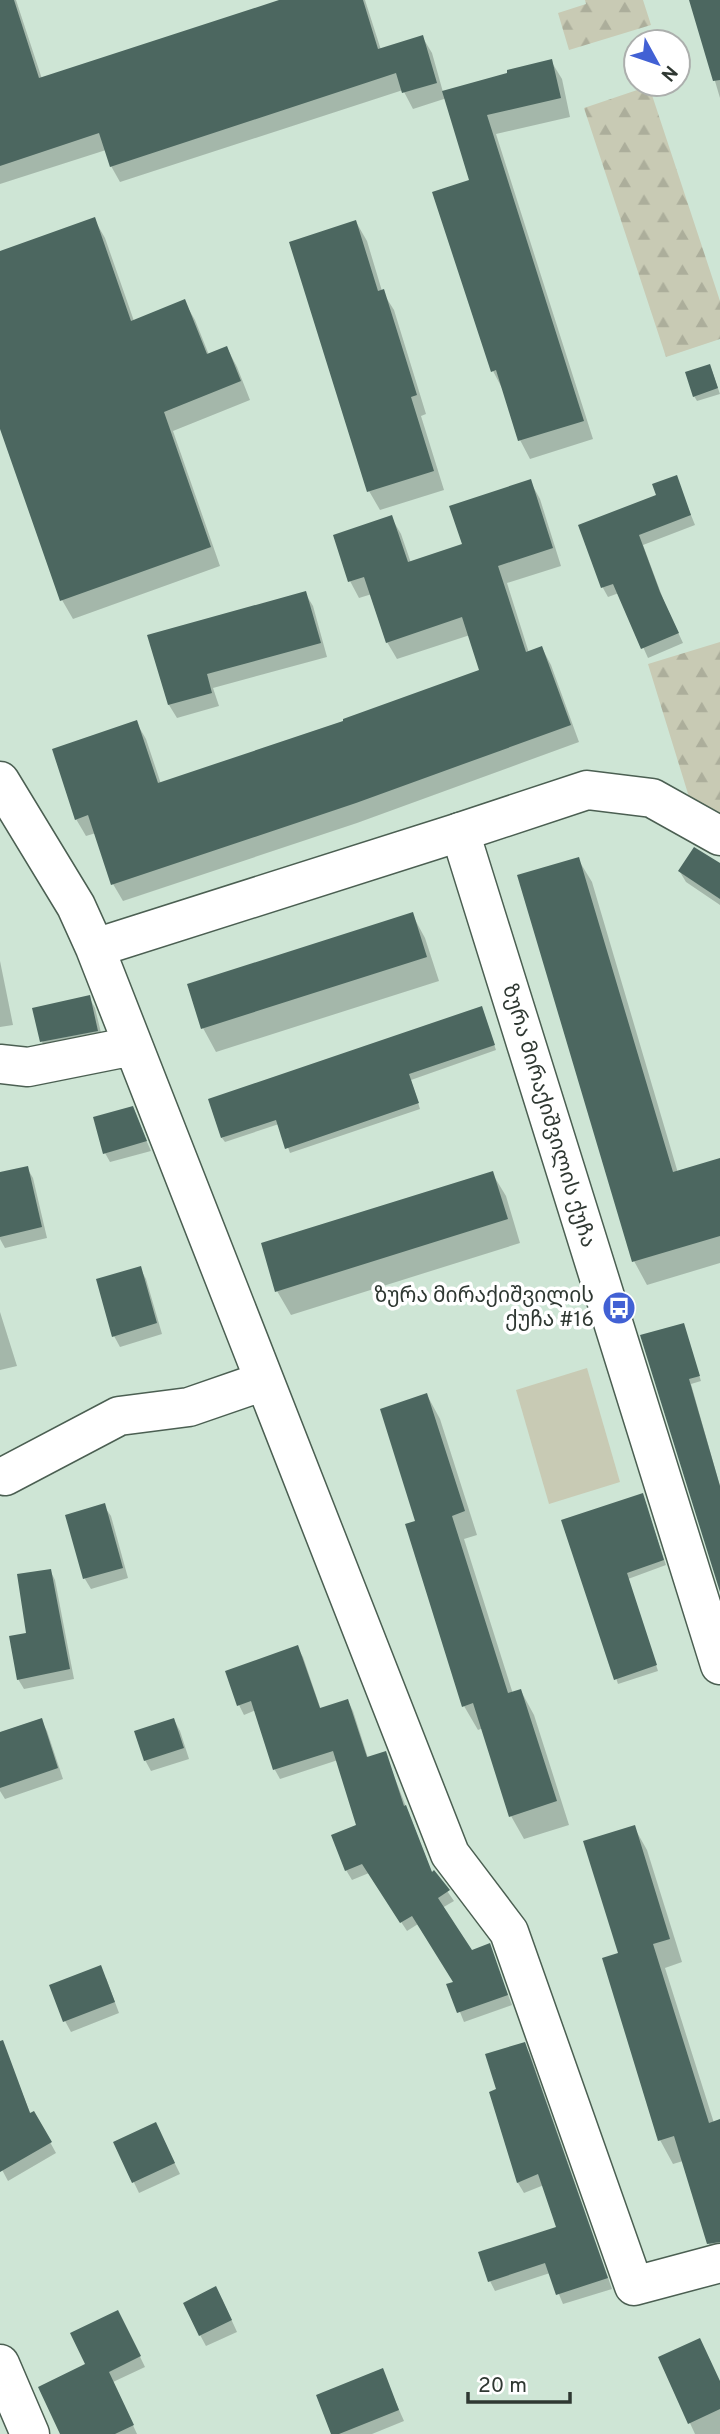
<svg xmlns="http://www.w3.org/2000/svg" width="720" height="2434" font-family="Overpass,'Noto Sans Georgian',sans-serif">
	<defs>
		<pattern id="forest-firs" width="22" height="20" patternUnits="userSpaceOnUse" patternTransform="scale(1.75)"><rect width="22" height="20" fill="#c8cab4"/><path d="M5 1l3.5 6h-7zM16 11l3.5 6h-7z" fill="#acae9b"/></pattern>
	</defs>
	<rect width="100%" height="100%" fill="#cee5d5"/>
	<path fill="url(#forest-firs)" d="M585 0H643L651 25 569 50 558 13 586 4Z
		M649 86 720 301V339L666 357 584 108Z
		M720 642V820L689 797 648 664Z"/>
	<path fill="#c8cab4" d="M587 1368 620 1482 549 1504 516 1390Z"/>
	<path fill="#0003" d="M0 0H16L42 79 284 0H365L381 50 423 38 432 53 443 92 551 61 562 79 570 117 496 134 593 439 530 459 520 440 503 390 493 371 471 181 447 98 413 109 403 90 120 182 111 166 106 150 0 184Z
		M691 0H720V98Z
		M94 219 105 238 134 321 184 301 195 320 209 355 227 348 237 367 250 400 173 431 220 566 73 619 62 600 0 424V253Z
		M356 222 367 241 382 291 394 310 426 414 421 416 444 490 380 510 369 491Z
		M712 371 720 394 697 401 694 396Z
		M676 478 695 525 643 545 665 604 683 643 648 658 619 593 608 597 603 588 580 526 658 496Z
		M530 481 540 499 561 566 507 583 529 653 542 648 551 665 579 742 357 823 123 901 113 884 96 833 86 836 76 819 136 722 146 739 161 784 346 722 481 671 470 635 397 659 387 642 372 594 359 598 350 581 391 517 401 534 411 563 464 545Z
		M305 593 313 606 327 657 213 688 219 706 177 718 169 705 150 636Z
		M578 859 592 882 678 1173 720 1160V1263L647 1285 634 1261Z
		M720 866V905L686 882 680 872Z
		M412 914 425 938 439 981 216 1052 203 1028Z
		M0 961 13 1025 0 1027Z
		M89 997 95 1008 103 1041 48 1052 42 1042Z
		M484 1014 496 1050 411 1080 420 1109 290 1153 279 1124 225 1142 222 1138Z
		M132 1108 151 1151 110 1162 105 1153Z
		M27 1168 33 1178 47 1238 5 1248 0 1239V1174Z
		M492 1173 506 1196 520 1243 291 1315 277 1291Z
		M140 1268 146 1279 162 1334 120 1347 114 1336Z
		M0 1312 17 1366 0 1370Z
		M683 1325 701 1381 691 1384 720 1486V1586L642 1337Z
		M427 1395 440 1419 477 1535 464 1539 513 1694 521 1691 534 1715 569 1825 524 1839 511 1816 483 1728 478 1730 464 1706 417 1522Z
		M642 1495 666 1565 628 1579 658 1671 618 1684 563 1521Z
		M104 1506 111 1516 128 1578 91 1589 85 1579Z
		M50 1570 55 1580 74 1679 24 1689 18 1679 28 1634Z
		M297 1647 303 1657 321 1710 348 1701 353 1711 368 1758 385 1753 432 1873 434 1872 454 1901 442 1908 471 1952 489 1946 512 2005 464 2022 449 1985 456 1983 418 1924 407 1931 369 1873 352 1880 346 1870 359 1826 338 1760 280 1779 275 1770 256 1710 244 1715 239 1705Z
		M41 1720 47 1731 63 1779 5 1799 0 1791V1734Z
		M174 1720 180 1731 189 1759 151 1771 145 1760Z
		M634 1827 647 1850 682 1962 665 1968 714 2123 720 2121V2263L708 2243 683 2161 673 2164 660 2140 604 1959 620 1954Z
		M106 1978 119 2013 71 2032 65 2021Z
		M524 2044 530 2054 612 2289 563 2304 550 2273 495 2291 490 2281 558 2228 544 2185 524 2193 518 2183 491 2093 498 2091Z
		M3 2046 31 2115 34 2113 56 2153 8 2181 0 2166V2047Z
		M161 2135 180 2174 139 2193 115 2143Z
		M222 2299 237 2332 206 2346 200 2335Z
		M123 2322 145 2367 113 2382 137 2434H62L87 2364Z
		M660 2358 720 2382V2434H695Z
		M382 2371 404 2421 372 2434H333Z"/>
	<path fill="#4c6760" d="M0 0H14L39 78 279 0H363L378 49 423 35 437 83 402 93 396 73 110 167 99 133 0 166Z
		M689 0H720V80L713 81Z
		M552 59 561 98 487 115 584 421 518 441 496 370 491 372 432 192 469 180 442 91 507 73V70Z
		M95 217 131 321 185 299 207 354 227 346 241 381 164 412 211 547 60 601 0 429V251Z
		M356 220 378 291 384 289 417 395 411 397 434 471 367 492 289 242Z
		M710 364 718 388 693 397 685 372Z
		M677 475 691 515 639 535 660 592 679 633 641 649 613 584 601 588 578 525 656 495 652 484Z
		M531 479 553 548 498 566 526 652 542 646 571 725 356 803 111 885 88 815 75 820 52 749 137 720 158 783 343 721V719L479 670 462 617 386 643 364 577 348 582 333 535 392 515 408 562 462 544 449 506Z
		M306 591 321 643 207 674 212 693 168 705 147 635Z
		M694 847 720 863V899L678 871Z
		M579 857 673 1172 720 1158V1236L632 1262 517 875Z
		M413 912 427 957 201 1029 187 984Z
		M90 995 98 1031 40 1042 32 1008Z
		M482 1006 495 1045 409 1074 419 1103 285 1149 276 1120 221 1138 208 1099Z
		M133 1106 147 1141 103 1154 93 1117Z
		M28 1166 42 1227 0 1237V1172Z
		M493 1171 508 1219 275 1292 261 1243Z
		M141 1266 157 1323 112 1337 96 1279Z
		M684 1323 700 1376 689 1379 720 1486V1592L640 1335Z
		M427 1393 465 1511 452 1516 508 1693 521 1689 557 1801 509 1817 473 1703 462 1707 405 1524 415 1521 380 1409Z
		M643 1493 664 1560 627 1573 657 1665 614 1680 561 1520Z
		M105 1503 123 1568 83 1579 65 1515Z
		M51 1569 70 1669 17 1680 9 1636 26 1633 17 1574Z
		M298 1645 320 1708 348 1699 367 1757 386 1751 404 1806 406 1805 432 1872 434 1870 450 1890 438 1898 472 1950 490 1943 508 1995 457 2013 446 1984 453 1982 412 1916 400 1923 362 1864 345 1871 331 1835 356 1825 333 1751 273 1770 251 1701 237 1706 225 1671Z
		M42 1718 58 1768 0 1788V1732Z
		M174 1718 184 1748 144 1761 134 1731Z
		M635 1825 670 1939 653 1944 709 2123 720 2119V2242L707 2244 674 2136 658 2141 602 1958 618 1953 583 1841Z
		M101 1965 115 2002 63 2022 49 1985Z
		M3 2040 30 2113 34 2111 52 2142 0 2172V2041Z
		M525 2042 608 2278 556 2295 545 2263 488 2282 478 2252 556 2227 538 2174 517 2183 489 2092 496 2089 485 2054Z
		M156 2122 175 2163 132 2183 113 2142Z
		M216 2286 232 2320 199 2336 183 2303Z
		M118 2310 141 2356 109 2372 134 2425 115 2434H60L38 2387 85 2364 70 2333Z
		M700 2338 720 2381V2409L688 2424 658 2357Z
		M383 2368 399 2410 339 2434H331L316 2395Z"/>
	<g fill="none" stroke-linecap="round" stroke-linejoin="round">
		<defs>
			<path id="minor" d="M0 781 76 906 95 948 450 1854 509 1932 634 2286 720 2263
				M95 948 460 832
				M0 1064 28 1067 133 1046
				M5 1476 119 1416 189 1407 264 1381
				M0 2364 30 2434"/>
			<path id="tertiary" d="M720 836 652 798 587 790 460 832 720 1665"/>
		</defs>
		<use href="#minor" stroke="#4b5f52" stroke-width="41"/>
		<use href="#tertiary" stroke="#4b5f52" stroke-width="41"/>
		<use href="#minor" stroke="#fff" stroke-width="38"/>
		<use href="#tertiary" stroke="#fff" stroke-width="38"/>
	</g>
	<defs>
		<symbol id="bus-disc" viewBox="-11 -11 22 22"><circle r="9.5" fill="#4261d4" stroke="#fff"/><path d="M-5-6H5V4H4V6H2V4H-2V6H-4V4H-5ZM-3.5-4V0h7V-4ZM-3.5 1.2v1.5H-2V1.2ZM2 1.2v1.5H3.5V1.2Z" fill="#fff"/></symbol>
	</defs>
	<g fill-rule="evenodd">
		<use href="#bus-disc" x="600" y="1289" width="38" height="38"/>
	</g>
	<g text-anchor="middle" dominant-baseline="central" stroke-width="7" stroke-linejoin="round" paint-order="stroke">
		<g font-size="21" fill="#2f3832" stroke="#fff">
			<text transform="translate(548 1116) rotate(73)">ზურა მირაქიშვილის ქუჩა</text>
		</g>
		<g font-size="21" fill="#2f3832" stroke="#fff" text-anchor="end">
			<text x="594" y="1296">ზურა მირაქიშვილის<tspan x="594" dy="24">ქუჩა #16</tspan></text>
		</g>
	</g>
	<g transform="translate(657 63) rotate(130)"><circle r="33" fill="#ffffff" stroke="#acafad" stroke-width="2"/>
	<path d="M0-5L12 26L0 18L-12 26Z" fill="#4261d4"/>
	<text y="-10" font-size="19" font-weight="bold" text-anchor="middle" fill="#2f3832">N</text>
	</g>
	<path d="M468 2392v10h102v-10" fill="none" stroke="#2f3832" stroke-width="3.5"/>
	<text x="478" y="2392" font-size="21" fill="#2f3832" stroke="#ffffff" stroke-width="5" paint-order="stroke">20 m</text>
</svg>
